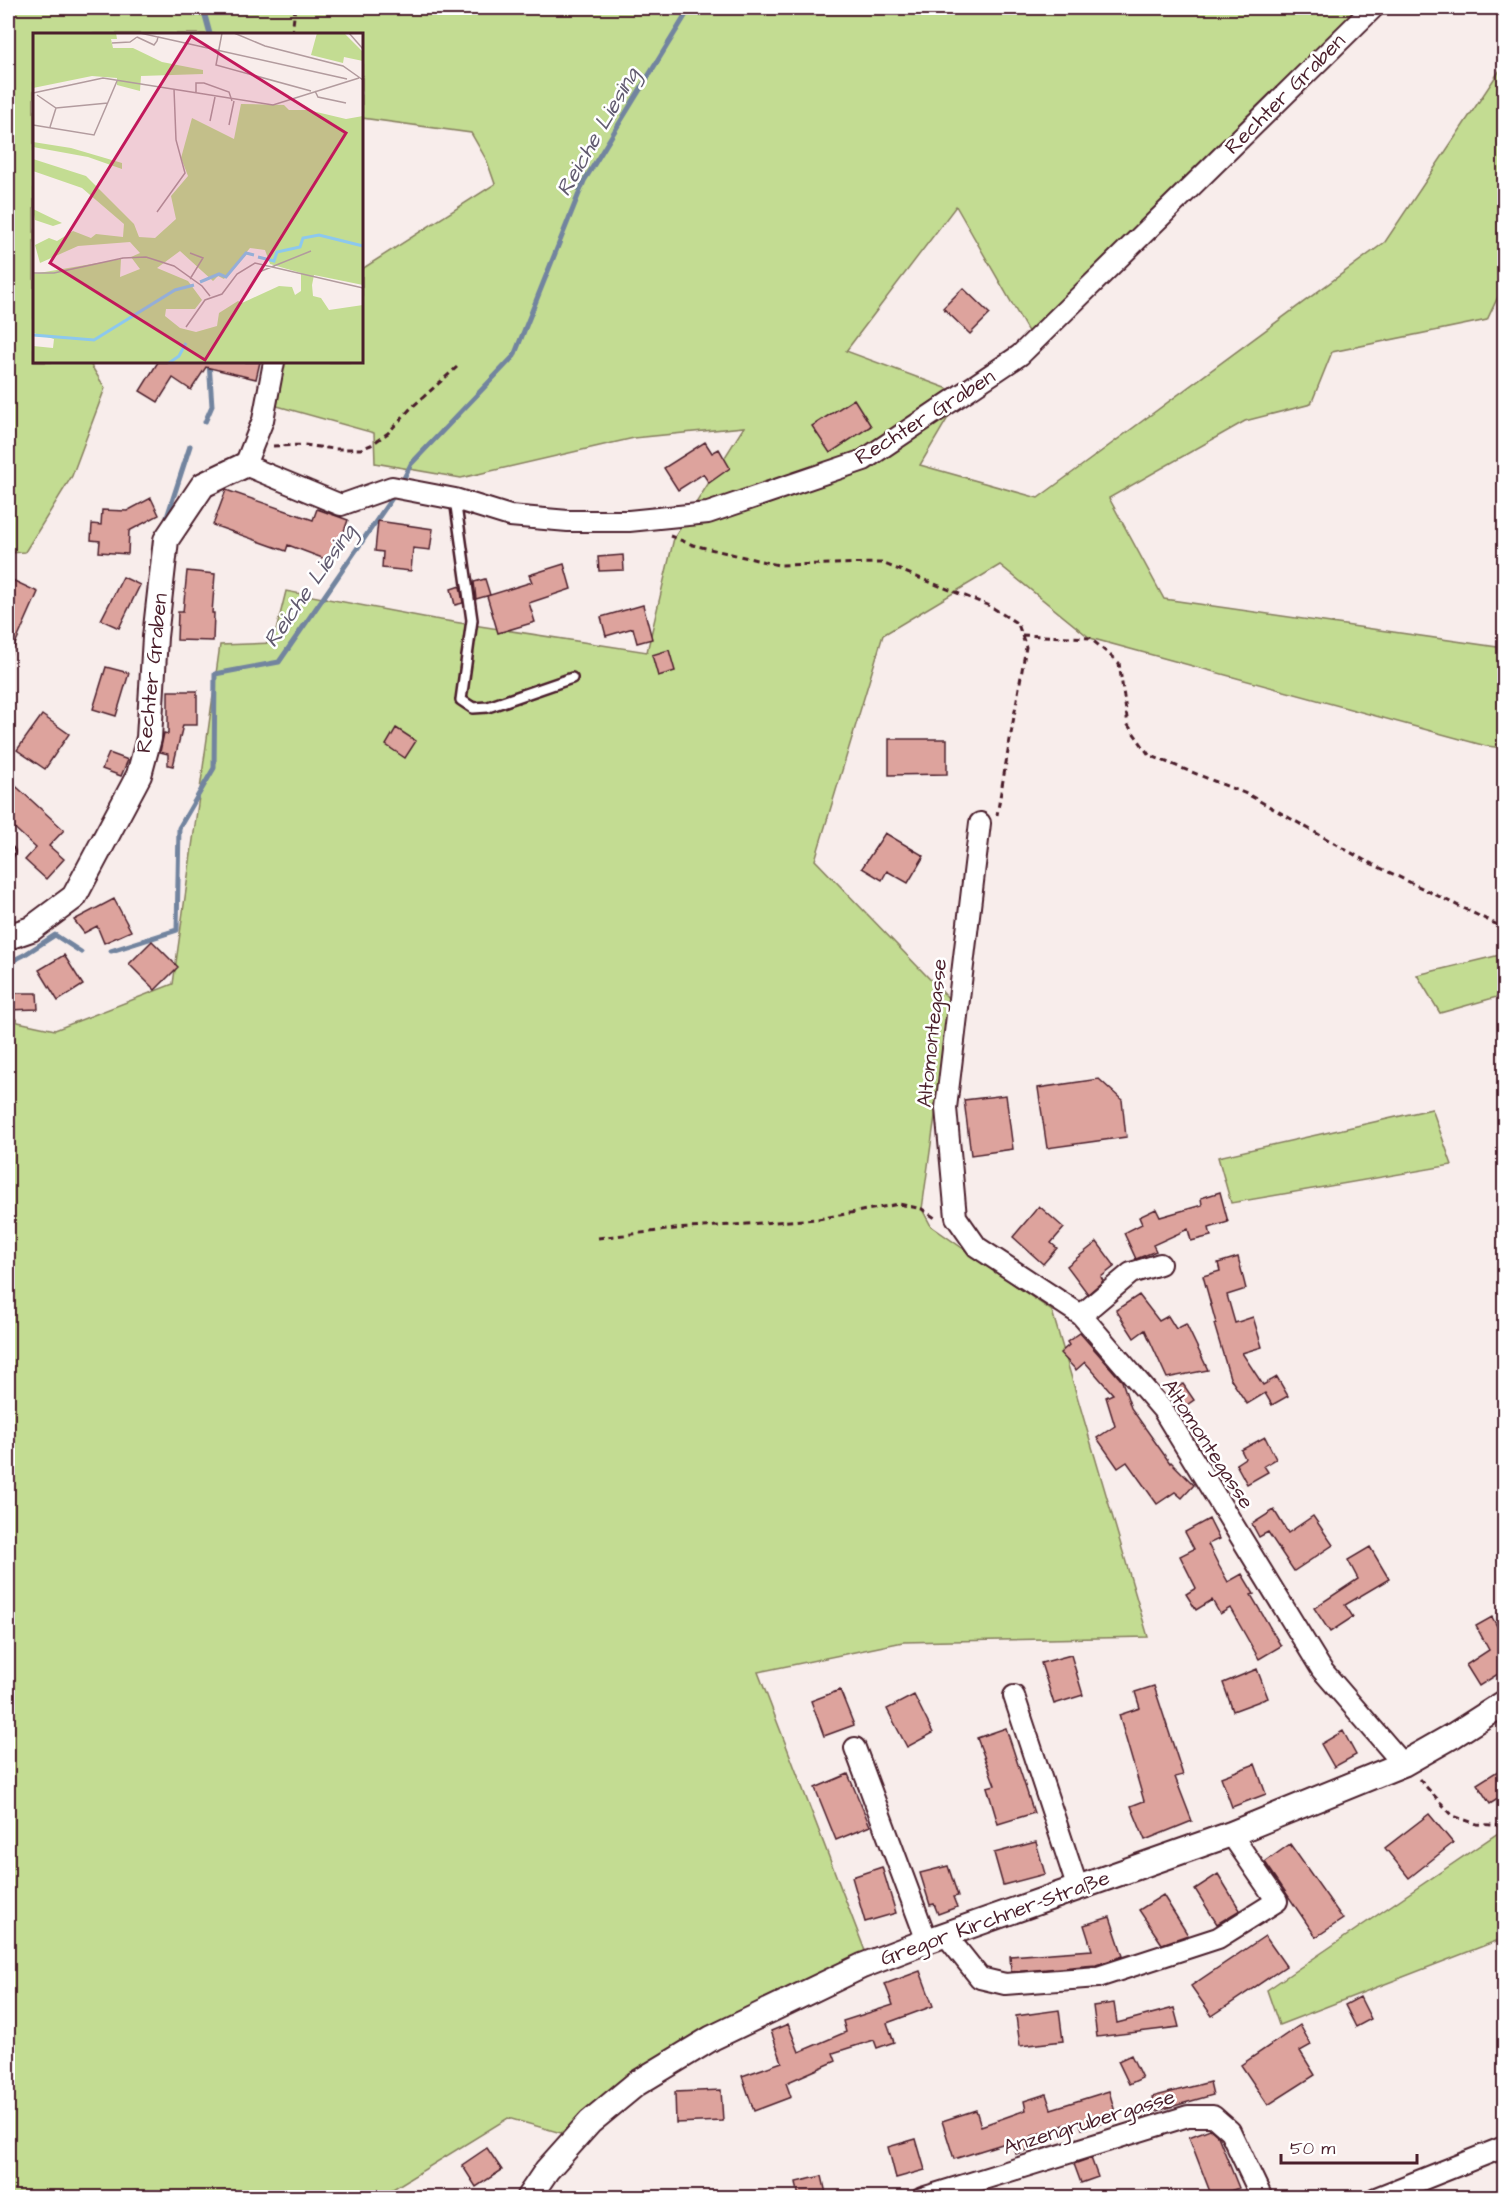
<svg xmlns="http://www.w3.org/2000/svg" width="1512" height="2205" font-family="'Architects Daughter',sans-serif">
	<rect width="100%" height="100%" fill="#f8edeb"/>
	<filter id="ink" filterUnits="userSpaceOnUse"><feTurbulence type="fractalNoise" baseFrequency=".0167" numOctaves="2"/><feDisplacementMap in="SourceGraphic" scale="12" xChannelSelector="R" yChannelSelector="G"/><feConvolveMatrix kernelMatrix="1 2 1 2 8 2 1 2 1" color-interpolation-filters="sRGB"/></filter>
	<g filter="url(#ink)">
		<path fill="#c3dc92" stroke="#867e5e" stroke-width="1.5" d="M8 8H1366L1030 335 956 206 846 351 962 394 920 465 1038 498 1385 242 1504 64V284L1487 320 1332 352 1311 404 1245 421 1109 498 1164 599 1504 648V748L1486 746 1090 638 1000 565 883 635 815 860 951 1001 922 1209 931 1226 1052 1311 1148 1637 903 1642 758 1672 865 1951 642 2065 561 2133 508 2118 380 2197H8V1009L18 1022 55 1030 173 984 220 645 273 643 286 591 434 619 647 652 674 538 744 427 634 438 461 478 375 463 374 433 277 406 284 362H362V269L495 184 487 161 471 133 362 118V34H34V362H89L105 388 72 476 25 552 8 553Z
			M1504 954V995L1440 1013 1417 975Z
			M1432 1109 1452 1165 1231 1203 1218 1157Z
			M1504 1829V1938L1279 2025 1267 1990Z"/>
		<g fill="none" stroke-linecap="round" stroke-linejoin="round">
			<path stroke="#72849f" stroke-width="5" d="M203 8 210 34
				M205 422 212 406 209 362
				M403 480 411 464 514 356 584 181 690 8
				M167 517 190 446
				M111 951 177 930 179 828 214 768 215 674 279 662 392 498
				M8 963 24 955 55 935 81 952"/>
		</g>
		<path fill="#dda39d" stroke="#4a1f2b" stroke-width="1.5" d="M963 288 990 314 970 334 943 308Z
			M158 362H260L256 379 206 367 191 390 173 378 158 402 140 391Z
			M854 399 871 426 830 453 812 426Z
			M705 442 712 453 719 449 730 468 709 483 703 474 678 490 664 468Z
			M226 490 313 520 317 509 348 520 333 562 288 545 286 551 213 525Z
			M151 498 159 515 129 531 128 554 99 552 100 541 91 540 92 524 101 525 102 510 127 511Z
			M378 521 433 529 430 550 413 548 411 571 382 568 383 552 375 551Z
			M623 555 624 570 599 571 598 557Z
			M564 564 571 589 529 603 535 622 498 633 487 596 532 582 529 575Z
			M187 571 215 574 212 613H214L213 641 177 640 178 612H183Z
			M123 577 140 585 119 628 101 620Z
			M8 578 38 592 8 660Z
			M485 579 490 595 476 599 474 582Z
			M460 586 463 603 455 605 451 589Z
			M643 605 652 639 637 643 633 628 606 636 601 617Z
			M669 650 675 671 658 676 652 655Z
			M106 667 129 673 116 716 93 709Z
			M168 691H197V725H183L173 766 168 765V754L160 752 164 733 168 734Z
			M42 715 69 734 45 769 17 750Z
			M396 728 416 741 405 758 386 745Z
			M889 739H947V774L889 775Z
			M109 753 128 760 121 776 102 769Z
			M8 779 64 830 49 846 64 859 46 879 25 860 36 848 8 822Z
			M885 833 924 856 908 883 887 871 882 880 862 868Z
			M114 899 131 931 104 943 97 926 84 933 74 920Z
			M152 941 178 967 155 990 129 964Z
			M64 955 83 985 58 1001 39 970Z
			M8 993H37L38 1009 8 1010Z
			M1099 1079 1122 1100 1126 1137 1047 1148 1038 1088Z
			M1006 1095 1013 1149 971 1155 964 1100Z
			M1220 1192 1228 1222 1209 1228 1211 1236 1191 1241 1188 1229 1153 1245 1156 1251 1136 1259 1124 1233 1142 1224 1139 1217 1156 1209 1160 1217 1202 1205 1201 1198Z
			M1039 1206 1064 1228 1051 1243 1057 1248 1043 1264 1013 1237Z
			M1097 1242 1115 1266 1101 1277 1103 1281 1088 1294 1067 1266Z
			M1238 1257 1246 1289 1227 1295 1235 1323 1253 1317 1262 1347 1242 1353 1263 1385 1277 1377 1288 1396 1272 1405 1265 1393 1247 1404 1230 1378 1214 1324 1216 1323 1203 1276 1220 1271 1218 1263Z
			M1139 1295 1159 1321 1168 1316 1176 1329 1186 1324 1208 1370 1167 1378 1145 1330 1134 1338 1116 1310Z
			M1080 1333 1122 1381 1131 1408 1170 1463 1171 1462 1194 1485 1182 1498 1175 1492 1157 1504 1127 1462 1118 1468 1097 1438 1115 1426 1106 1397 1113 1394 1085 1362 1076 1370 1060 1353 1069 1345 1067 1342Z
			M1183 1384 1194 1400 1178 1411 1167 1395Z
			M1265 1437 1276 1459 1264 1466 1268 1472 1247 1484 1236 1464 1245 1458 1241 1450Z
			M1274 1510 1288 1533 1313 1516 1333 1545 1294 1571 1268 1532 1259 1537 1252 1524Z
			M1209 1519 1219 1539 1208 1544 1219 1566 1228 1582 1242 1574 1254 1594 1251 1595 1281 1646 1259 1659 1230 1608 1220 1614 1212 1600 1196 1610 1186 1594 1196 1588 1180 1556 1194 1549 1185 1532Z
			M1370 1547 1389 1579 1345 1605 1353 1617 1330 1632 1314 1608 1358 1579 1348 1560Z
			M1492 1617 1504 1639V1677L1501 1672 1479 1686 1466 1665 1489 1650 1476 1626Z
			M1071 1655 1083 1695 1054 1704 1041 1663Z
			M1257 1669 1268 1698 1233 1711 1223 1683Z
			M1154 1686 1183 1775 1175 1777 1192 1821 1145 1840 1131 1806 1144 1801 1119 1715 1140 1708 1135 1692Z
			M840 1690 854 1725 824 1736 811 1701Z
			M914 1695 933 1733 907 1747 887 1709Z
			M1006 1728 1034 1813 998 1824 987 1787 995 1785 977 1738Z
			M1343 1731 1356 1755 1334 1767 1321 1744Z
			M1255 1764 1266 1794 1232 1807 1221 1777Z
			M1504 1767V1795L1490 1804 1477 1784Z
			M848 1774 870 1826 836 1840 815 1788Z
			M1429 1814 1453 1843 1409 1878 1385 1848Z
			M1036 1842 1045 1874 1003 1885 994 1853Z
			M1290 1844 1343 1919 1316 1937 1265 1862Z
			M948 1866 958 1896 953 1897 957 1907 938 1914 934 1904 930 1905 920 1873Z
			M882 1867 896 1913 865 1922 852 1877Z
			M1218 1874 1240 1910 1217 1924 1195 1889Z
			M1163 1895 1188 1935 1162 1944 1139 1910Z
			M1110 1917 1123 1956 1096 1965 1011 1972 1010 1956 1092 1950 1084 1925Z
			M1265 1936 1286 1966 1212 2016 1191 1986Z
			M920 1971 933 2006 887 2023 894 2042 877 2048 874 2040 833 2053 836 2061 786 2083 791 2097 754 2111 742 2076 782 2062 771 2031 788 2024 799 2052 846 2032 843 2021 893 2005 885 1984Z
			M1360 1997 1371 2019 1356 2027 1345 2005Z
			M1114 2003 1117 2023 1174 2008 1179 2027 1097 2037 1093 2006Z
			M1059 2010 1063 2041 1020 2046 1016 2016Z
			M1300 2025 1311 2045 1300 2051 1315 2075 1268 2105 1241 2065Z
			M1131 2055 1142 2078 1129 2084 1118 2061Z
			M1210 2082 1213 2095 1156 2111 1152 2097Z
			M721 2090 723 2121 676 2123 675 2092Z
			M1109 2091 1117 2119 1082 2129 1079 2120 1032 2136 1036 2147 1016 2154 1012 2141 954 2159 942 2121 976 2110 981 2126 1026 2110 1024 2101 1046 2094 1051 2109Z
			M1210 2129 1218 2136 1239 2188 1212 2197 1189 2137Z
			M916 2139 925 2170 896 2178 888 2147Z
			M487 2148 502 2170 476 2187 462 2165Z
			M1091 2158 1098 2177 1081 2183 1074 2164Z
			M822 2176 827 2198H799L796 2182Z"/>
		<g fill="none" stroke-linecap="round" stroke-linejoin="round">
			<defs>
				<path id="service" d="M455 499 472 620 461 700 473 708 488 707 572 678
					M8 854 9 852"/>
				<path id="minor" d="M274 362 263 420 245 465 341 505 392 487 455 499 510 516 568 521H629L708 513 864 460 1020 355 1373 8
					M980 823 946 1108 956 1217 977 1247 1081 1315 1163 1410 1322 1670 1403 1764
					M1081 1315 1131 1273 1160 1264
					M1014 1696 1078 1889
					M855 1748 927 1941
					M945 1934 980 1978 1005 1984 1098 1977 1218 1938 1277 1901 1231 1834
					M922 2198 1188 2116H1213L1230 2131 1262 2198
					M1376 2198 1504 2147"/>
				<path id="tertiary" d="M8 937 31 929 74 897 139 775 149 738 155 637 166 540 203 485 245 465
					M528 2198 547 2170 590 2122 636 2084 712 2038 862 1966 927 1941 1231 1834 1403 1764 1454 1735 1504 1703"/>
			</defs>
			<use href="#service" stroke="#4a1f2b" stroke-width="14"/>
			<use href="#minor" stroke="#4a1f2b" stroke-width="24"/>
			<use href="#tertiary" stroke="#4a1f2b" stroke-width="28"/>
			<path stroke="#4a1f2b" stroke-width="3" stroke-dasharray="6 4.5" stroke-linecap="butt" d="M292 34 295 8
				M273 446 304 445 334 449H361L371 445 388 433 411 408 457 367
				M670 536 693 545 778 565 882 563 990 606 1018 624 1026 647 997 815
				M1022 635 1090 638 1119 663 1128 725 1149 755 1249 795 1364 860 1504 928
				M598 1238 675 1229 818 1219 899 1204 922 1209 938 1220
				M1419 1779 1453 1816 1477 1824 1504 1826"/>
			<use href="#service" stroke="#fff" stroke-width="9"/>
			<use href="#minor" stroke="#fff" stroke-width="20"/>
			<use href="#tertiary" stroke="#fff" stroke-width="24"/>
		</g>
	</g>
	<g text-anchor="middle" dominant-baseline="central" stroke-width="5" stroke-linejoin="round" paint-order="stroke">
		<g font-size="21" fill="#4a1f2b" stroke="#fff">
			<text transform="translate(1285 94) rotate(-45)">Rechter Graben</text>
			<text transform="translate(925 417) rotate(-32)">Rechter Graben</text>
			<text transform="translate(152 673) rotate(-84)">Rechter Graben</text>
			<text transform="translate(932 1033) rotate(-84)">Altomontegasse</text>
			<text transform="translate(1208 1444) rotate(57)">Altomontegasse</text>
			<text transform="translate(995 1918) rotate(-20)">Gregor Kirchner-Straße</text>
			<text transform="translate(1089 2122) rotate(-17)">Anzengrubergasse</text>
		</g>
		<g font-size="22" font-style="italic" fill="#615a6f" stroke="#fff">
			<text transform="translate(598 132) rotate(-60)">Reiche Liesing</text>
			<text transform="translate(310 586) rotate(-55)">Reiche Liesing</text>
		</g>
	</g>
	<g transform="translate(33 33)">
		<rect width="330" height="330" fill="#f8edeb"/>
		<path d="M0 0H83L84 6H78L80 15H100L129 29 170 37V41L108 43 107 58 84 52V45L59 43 0 55ZM284 0H311L330 19V28L311 24 310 30 278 22ZM208 71 251 72 256 77H275L313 86 330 83V252L281 242 279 252 280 263 288 265 296 277 330 272V330H0V313L20 315 21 306 0 300V241L88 226 87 244 107 236 98 224 107 220 97 209 45 213 7 230 2 212 16 205 24 208 40 198 58 205 63 201 90 204 91 191 49 155 0 138V126L53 143 101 191 106 204 122 205 143 186 138 163 155 143 148 125 159 85 201 106ZM217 215 232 217 237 231 268 240V258L262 262 259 254 246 253 209 270 205 268 186 280 184 293 163 299 147 295 132 283 133 276H162L169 267 155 248 124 235 147 218 180 248 185 243 191 246ZM0 109 38 115 89 130V136L55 124 0 114ZM0 176 29 190 20 193 2 187Z" fill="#c3dc92" fill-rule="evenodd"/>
		<path fill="none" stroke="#8dc8ed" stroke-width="3" d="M225 224 241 228 244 219 267 214 270 205 286 202 330 213M167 249 186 241 193 244 213 220 221 222M0 302 61 307 142 257 161 252M136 330 146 323 153 310"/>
		<path fill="none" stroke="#b29b9e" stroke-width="1.5" d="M189 0 183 32 278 58M201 0 232 13 310 33 330 47M316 0 330 16M104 4 121 12 124 8 125 4 107 0M125 4 314 46M79 10 97 9 104 4M282 58 285 64 313 70M0 60 70 45 240 72 326 45M163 60V50H171L196 59 199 68M4 62 23 75 75 70M177 88 182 64M0 92 61 102 84 48M196 92 201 68M17 94 23 75M124 179 152 140 143 107 141 56M157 220 170 225 157 246M226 239 278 218M0 240H21L90 225 113 224 141 233 169 253 177 263M153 294 172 267 189 261 204 241 222 230 330 255"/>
		<path fill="#c2185b" fill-opacity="0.15" stroke="#c2185b" stroke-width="3" d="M158 3 313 100 172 327 17 230Z"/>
		<rect width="330" height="330" fill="none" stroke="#4a1f2b" stroke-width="3"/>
	</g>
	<rect width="1512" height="2205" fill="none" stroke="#fff" stroke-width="30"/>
	<rect x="15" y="15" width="1482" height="2175" fill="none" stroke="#4a1f2b" stroke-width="2" filter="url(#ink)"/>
	<path d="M1281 2154v9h136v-9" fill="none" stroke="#4a1f2b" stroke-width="3"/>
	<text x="1290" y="2154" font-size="18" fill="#4a1f2b" stroke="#ffffff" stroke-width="4.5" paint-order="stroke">50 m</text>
</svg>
